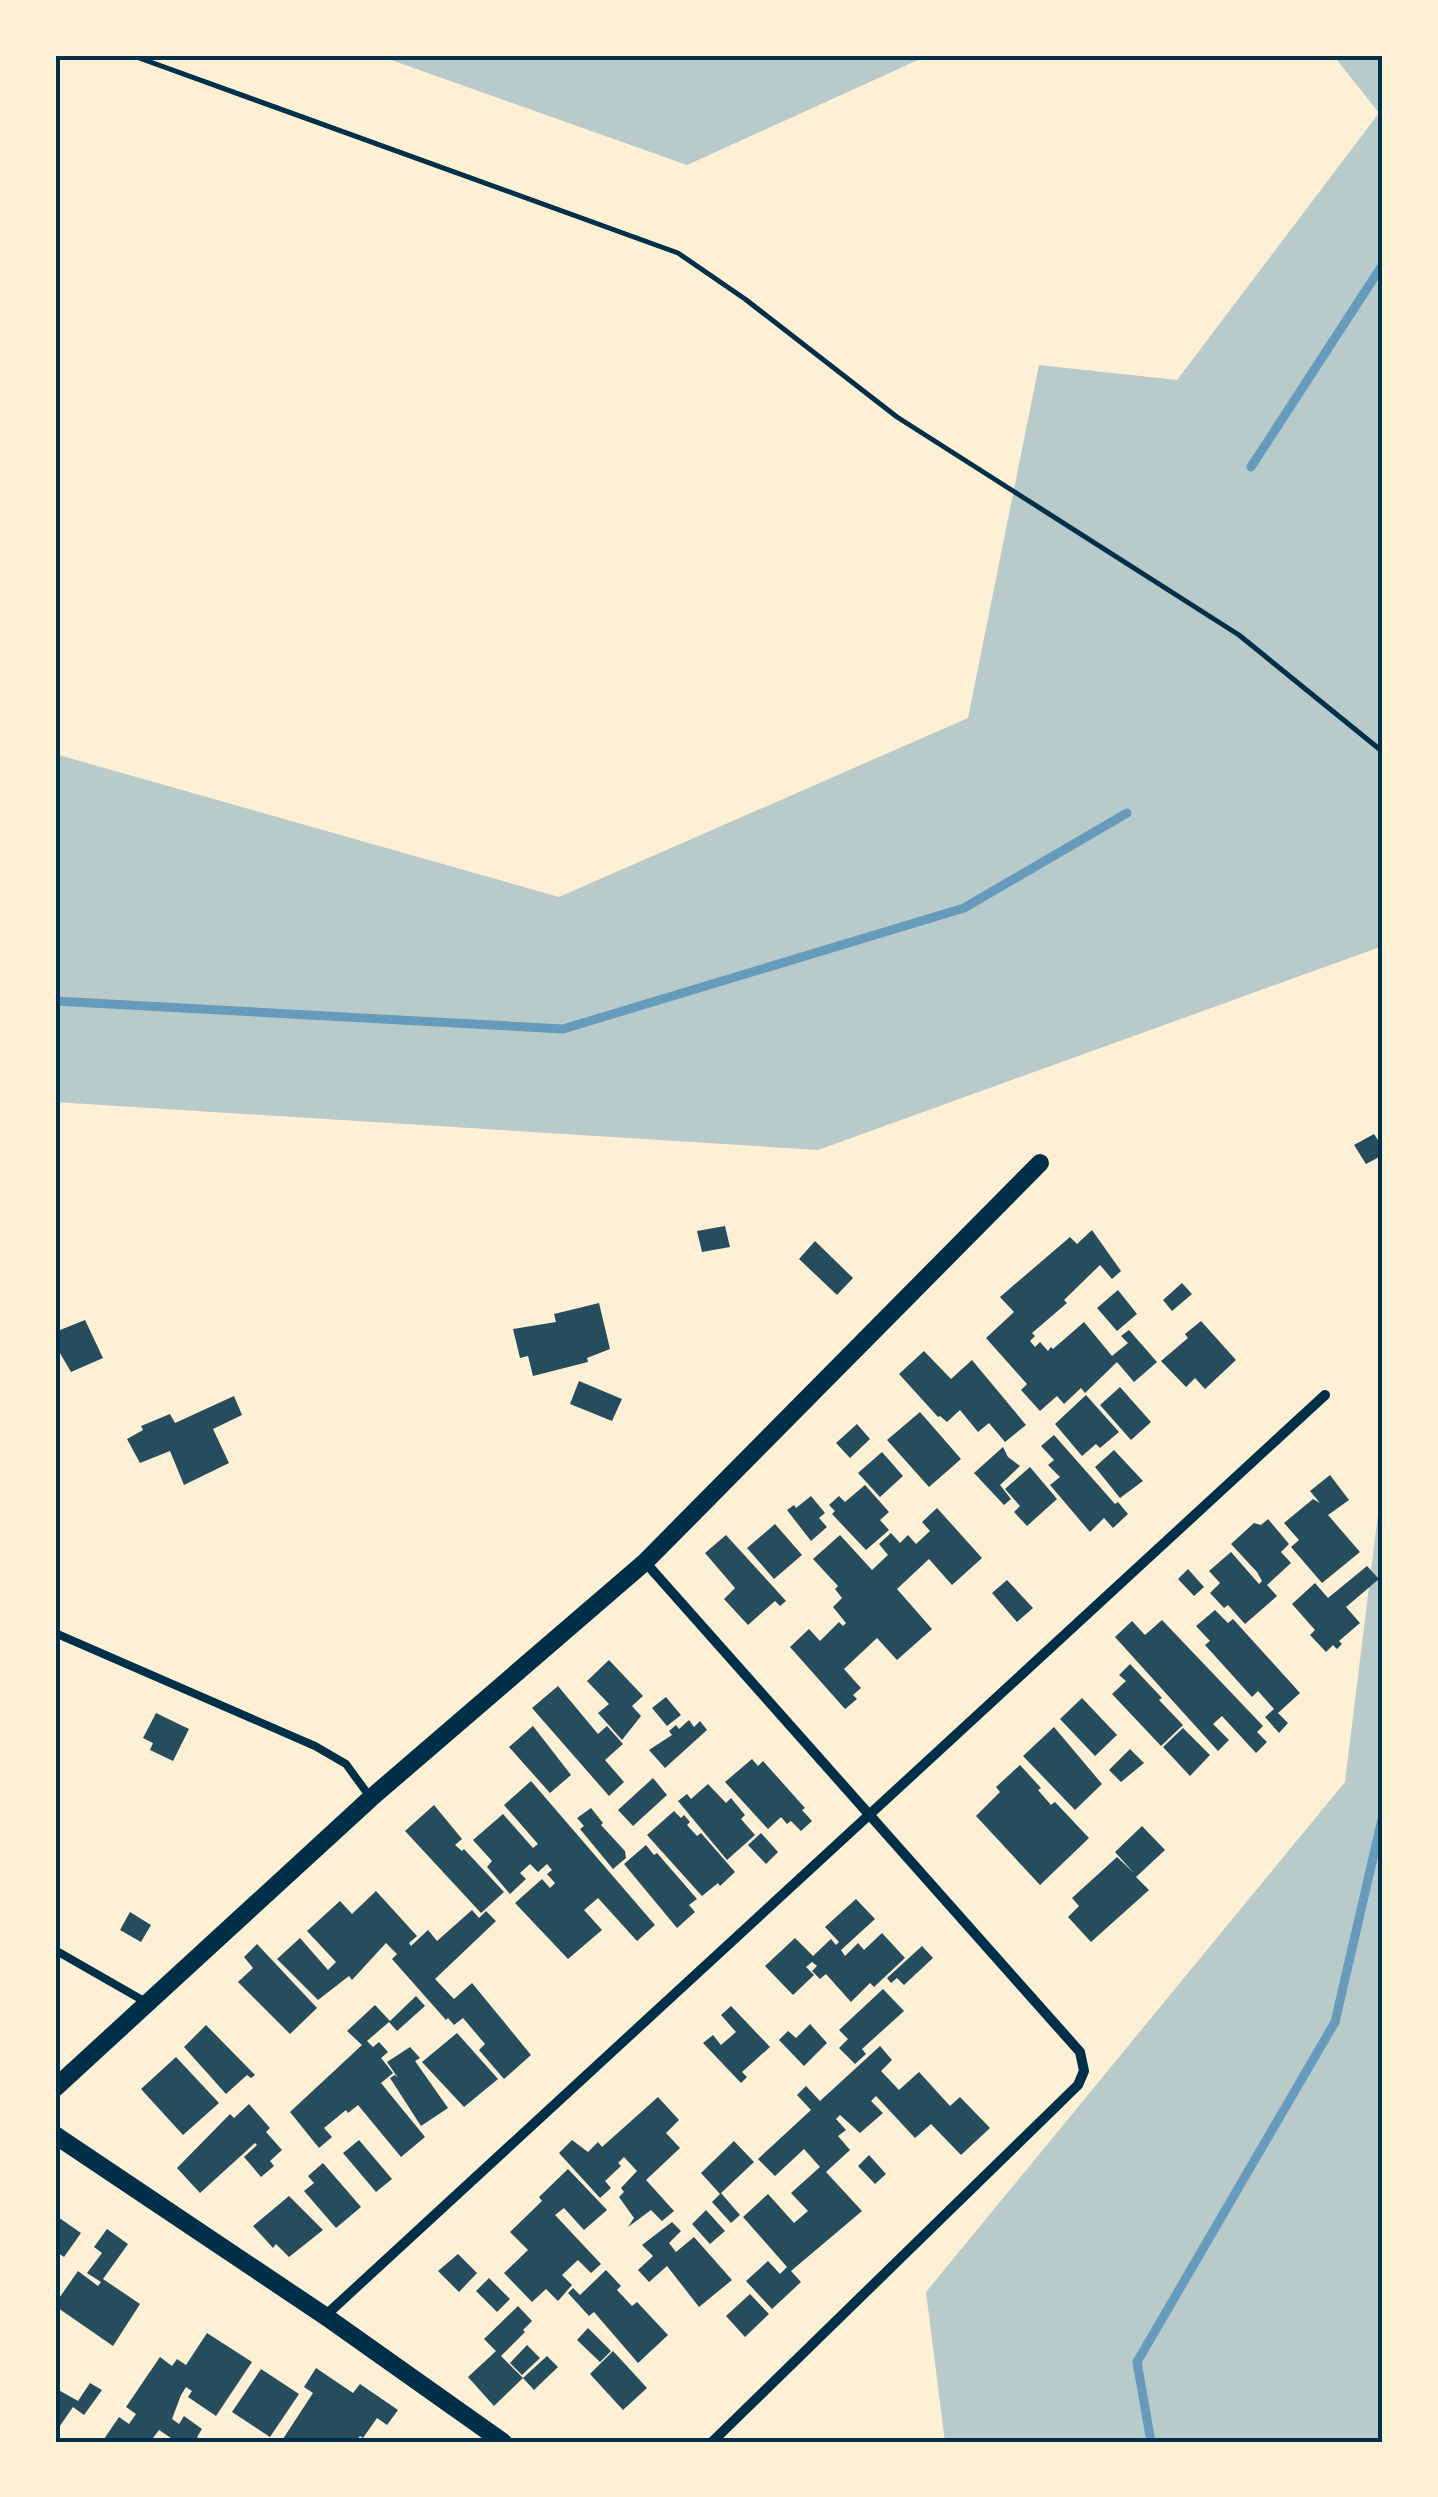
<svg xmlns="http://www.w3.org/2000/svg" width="1438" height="2497" font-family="Lato,sans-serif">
	<rect width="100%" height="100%" fill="#fdf0d5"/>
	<path fill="#b9caca" d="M377 55H929L687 165Z
		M1333 55H1383V946L818 1150 55 1102V754L559 897 968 718 1039 365 1177 380 1379 113Z
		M1383 1473V2442H945L926 2292 1345 1782Z"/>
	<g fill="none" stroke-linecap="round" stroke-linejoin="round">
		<path stroke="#669bbc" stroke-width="9" d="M1251 467 1383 264
			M55 1001 563 1029 964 908 1127 813
			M1151 2442 1137 2362 1335 2022 1383 1815"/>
	</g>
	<path fill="#264d5e" d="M1374 1134 1383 1148V1155L1366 1164 1354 1145Z
		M725 1226 730 1247 702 1252 697 1231Z
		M1092 1230 1121 1271 1112 1279 1100 1265 1064 1300 1067 1303 1032 1333 1035 1336 1030 1341 1035 1347 1040 1342 1048 1351 1051 1347 1053 1349 1084 1322 1112 1356 1128 1343 1121 1336 1129 1330 1157 1362 1134 1382 1117 1362 1085 1393 1081 1388 1064 1404 1057 1396 1040 1411 1021 1390 1027 1384 986 1338 1014 1312 1000 1297 1070 1237 1077 1244Z
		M815 1241 853 1278 837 1295 799 1259Z
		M1182 1283 1192 1294 1172 1311 1163 1300Z
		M1118 1290 1137 1314 1117 1331 1097 1308Z
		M599 1303 610 1349 587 1358 588 1362 533 1376 528 1356 520 1358 513 1329 556 1322 554 1314Z
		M85 1320 103 1358 71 1372 57 1348 60 1347 55 1332Z
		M1201 1321 1236 1360 1205 1389 1195 1378 1186 1387 1161 1361 1188 1338 1185 1334Z
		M924 1351 951 1379 972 1360 1026 1425 1005 1442 989 1423 978 1432 960 1410 947 1422 940 1416 938 1417 899 1374Z
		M579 1381 622 1399 612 1421 570 1404Z
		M1120 1387 1151 1422 1131 1440 1100 1405Z
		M1086 1395 1119 1432 1100 1448 1096 1444 1082 1456 1055 1424Z
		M234 1396 242 1415 213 1429 229 1463 184 1485 170 1451 140 1463 127 1439 143 1430 141 1426 170 1414 175 1423Z
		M920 1412 961 1459 929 1487 887 1440Z
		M857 1424 870 1439 850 1458 836 1443Z
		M1054 1435 1115 1504 1118 1502 1128 1514 1113 1528 1104 1518 1090 1532 1050 1485 1060 1477 1048 1465 1054 1460 1041 1446Z
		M1003 1447 1008 1457 1020 1466 1000 1485 1011 1499 1004 1505 974 1473Z
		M1114 1450 1143 1481 1120 1498 1095 1467Z
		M882 1452 903 1476 880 1497 858 1473Z
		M1030 1467 1057 1499 1027 1526 1014 1512 1020 1506 1005 1489Z
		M1330 1475 1349 1500 1328 1515 1360 1552 1322 1583 1291 1547 1299 1540 1284 1523 1313 1499 1320 1503 1310 1491Z
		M865 1485 889 1512 880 1520 889 1530 866 1550 832 1514 835 1511 829 1505 839 1496 845 1502Z
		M811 1496 825 1513 819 1518 827 1527 811 1541 787 1510 794 1505 796 1508Z
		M937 1508 982 1558 952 1585 929 1559 897 1589 932 1629 897 1660 877 1638 844 1669 861 1688 853 1695 857 1699 845 1709 790 1647 809 1629 820 1641 839 1622 843 1626 846 1623 833 1607 842 1598 835 1589 838 1586 813 1559 840 1535 872 1570 888 1555 879 1544 891 1533 900 1543 908 1535 916 1544 930 1531 922 1522Z
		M1268 1519 1289 1544 1281 1552 1291 1563 1267 1585 1277 1596 1245 1624 1228 1605 1224 1608 1210 1593 1220 1583 1209 1571 1231 1552 1259 1584 1262 1581 1257 1572 1231 1544 1254 1523 1261 1525Z
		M775 1524 802 1555 774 1579 747 1548Z
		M726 1535 786 1601 780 1606 775 1601 748 1625 724 1599 735 1588 705 1553Z
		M1367 1566 1379 1579 1346 1607 1360 1623 1339 1641 1342 1644 1337 1649 1333 1645 1326 1652 1310 1635 1315 1630 1292 1604 1315 1583 1328 1598Z
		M1188 1569 1204 1587 1194 1596 1178 1579Z
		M1007 1580 1033 1608 1017 1622 992 1593Z
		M1215 1610 1228 1623 1233 1619 1300 1693 1278 1713 1288 1723 1279 1733 1265 1717 1274 1709 1258 1691 1252 1697 1205 1645 1210 1641 1196 1626Z
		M1162 1620 1263 1726 1257 1732 1267 1742 1256 1753 1222 1716 1213 1724 1229 1740 1218 1751 1115 1637 1132 1621 1145 1635Z
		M609 1660 643 1696 632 1706 641 1716 622 1740 598 1713 609 1704 587 1681Z
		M1130 1664 1162 1698 1159 1700 1183 1725 1161 1746 1112 1694 1126 1681 1119 1675Z
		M558 1686 598 1734 607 1726 623 1744 605 1760 624 1782 609 1796 532 1708Z
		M666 1697 681 1715 667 1726 652 1708Z
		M1082 1698 1117 1735 1095 1756 1060 1719Z
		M156 1713 189 1729 173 1761 150 1750 153 1743 143 1738Z
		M689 1720 694 1727 700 1721 707 1730 665 1768 649 1750 672 1735 669 1731 676 1725 679 1729Z
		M533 1726 571 1775 550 1793 509 1747Z
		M1054 1727 1102 1784 1075 1810 1023 1756Z
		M1183 1728 1210 1755 1190 1776 1163 1747Z
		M1130 1749 1144 1763 1121 1782 1109 1770Z
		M752 1759 758 1766 763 1761 805 1808 802 1810 812 1821 801 1831 791 1821 787 1824 781 1817 768 1829 725 1782Z
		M1020 1765 1041 1788 1038 1790 1051 1805 1055 1802 1089 1838 1040 1885 976 1816 1000 1792 996 1787Z
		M653 1778 667 1795 633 1826 618 1810Z
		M531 1781 655 1925 637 1941 598 1898 584 1910 602 1930 568 1959 515 1903 542 1879 550 1888 555 1883 547 1874 552 1870 547 1864 538 1872 530 1864 520 1873 526 1879 510 1894 487 1867 492 1861 473 1840 503 1814 533 1848 538 1844 504 1805Z
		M708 1784 726 1803 731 1798 745 1815 741 1819 755 1835 727 1860 678 1801 687 1794 691 1799Z
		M434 1805 462 1839 455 1845 462 1851 464 1849 504 1892 481 1913 405 1831Z
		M591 1808 603 1823 601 1825 625 1851 626 1858 613 1869 580 1829 584 1826 577 1818Z
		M674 1811 681 1818 684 1815 690 1822 687 1825 697 1836 701 1833 735 1872 720 1886 718 1883 702 1896 647 1835Z
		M1142 1826 1165 1850 1136 1877 1149 1890 1091 1942 1068 1917 1079 1906 1072 1898 1117 1857 1134 1873 1115 1852Z
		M761 1833 778 1852 766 1864 748 1845Z
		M646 1845 654 1855 657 1853 697 1899 689 1905 695 1912 677 1928 624 1864Z
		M376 1891 417 1936 409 1943 411 1946 428 1930 437 1941 472 1910 479 1918 486 1911 496 1921 435 1979 454 1999 472 1983 531 2055 504 2079 479 2050 485 2044 463 2018 454 2025 448 2018 446 2020 392 1959 397 1954 386 1943 352 1980 349 1976 318 2000 277 1959 300 1938 328 1970 336 1962 307 1931 340 1901 352 1914Z
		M856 1899 875 1919 841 1950 845 1956 858 1943 864 1950 882 1933 905 1958 874 1987 870 1983 851 2002 826 1974 820 1979 812 1971 817 1966 812 1962 806 1967 814 1975 793 1995 765 1966 795 1938 813 1956 831 1939 836 1945 839 1942 825 1927Z
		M130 1912 151 1925 141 1942 120 1930Z
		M257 1944 317 2008 290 2034 238 1982 253 1968 244 1957Z
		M922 1946 933 1958 904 1985 897 1978 891 1983 887 1978Z
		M883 1989 904 2011 862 2049 866 2054 855 2064 839 2048 848 2039 839 2030Z
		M416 1996 425 2006 397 2031 389 2022 367 2041 373 2047 379 2042 388 2052 381 2058 393 2073 381 2083 425 2137 401 2157 358 2105 348 2113 346 2110 324 2128 332 2137 319 2148 290 2112 362 2045 347 2031 375 2005 390 2021Z
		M731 2006 770 2047 742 2072 747 2077 741 2083 703 2043 713 2035 721 2045 736 2032 721 2015Z
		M810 2024 827 2043 804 2066 779 2040 788 2031 796 2038Z
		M206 2025 255 2075 251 2078 247 2075 226 2094 184 2047Z
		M457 2033 498 2079 464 2107 422 2062Z
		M880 2046 892 2060 881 2071 899 2090 919 2072 950 2106 960 2097 990 2128 961 2155 931 2124 915 2138 876 2096 871 2101 883 2113 860 2133 840 2115 836 2119 846 2130 838 2136 850 2150 826 2172 862 2211 791 2271 801 2282 772 2309 746 2281 768 2261 780 2274 787 2267 743 2217 768 2194 794 2223 808 2211 791 2193 820 2167 804 2149 775 2176 758 2159 811 2110 797 2095 806 2086 820 2101Z
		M410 2047 420 2058 415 2061 448 2108 421 2126 390 2078 395 2075 398 2078 387 2062Z
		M176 2057 219 2103 183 2135 141 2089Z
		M658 2097 679 2120 666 2133 680 2148 646 2180 674 2211 662 2221 651 2210 628 2227 634 2218 619 2197 624 2192 621 2188 637 2171 624 2157 618 2163 621 2166 605 2181 611 2188 600 2198 559 2153 572 2140 588 2152 598 2142 602 2147Z
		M249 2104 270 2128 266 2132 282 2150 270 2161 274 2166 261 2177 244 2157 257 2145 255 2143 200 2193 177 2168 230 2114 234 2118Z
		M359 2140 392 2179 376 2192 343 2153Z
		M734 2141 754 2162 720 2194 701 2173Z
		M869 2155 886 2174 875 2184 858 2166Z
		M323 2163 361 2207 336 2228 304 2191 314 2183 308 2176Z
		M568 2169 607 2210 584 2230 564 2208 555 2215 601 2264 591 2273 578 2260 562 2275 572 2285 558 2301 546 2289 532 2302 504 2273 528 2250 510 2232 542 2201 539 2197Z
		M721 2193 740 2215 731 2223 712 2202Z
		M289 2196 323 2230 289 2257 276 2244 273 2248 253 2226Z
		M706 2210 725 2231 710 2244 692 2224Z
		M55 2215 81 2233 64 2257 55 2251Z
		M672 2222 681 2231 669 2243 676 2252 694 2237 732 2280 699 2307 667 2266 649 2282 638 2270 653 2256 642 2245Z
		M107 2229 128 2244 103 2279 140 2304 113 2346 58 2308 55 2312V2304L78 2271 98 2286 101 2282 87 2273 102 2253 94 2247Z
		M458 2254 477 2273 459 2292 438 2271Z
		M606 2270 621 2286 617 2290 632 2306 637 2302 668 2335 638 2363 594 2312 589 2316 568 2293 573 2288 580 2295Z
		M489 2278 510 2299 497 2312 476 2291Z
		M750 2294 769 2314 745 2337 726 2316Z
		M518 2306 532 2321 523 2330 525 2332 501 2356 523 2378 494 2406 468 2377 496 2351 484 2339Z
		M588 2328 611 2351 600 2362 577 2340Z
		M207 2333 252 2362 216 2416 188 2397 192 2391 186 2387 181 2395 172 2419 179 2424 184 2416 202 2429 197 2437 204 2442H177L159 2430 150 2442H102L119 2417 129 2424 136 2414 126 2407 160 2357 172 2366 177 2359 186 2365Z
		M527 2345 540 2358 522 2375 510 2363Z
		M613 2351 647 2388 623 2410 590 2374Z
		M547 2356 558 2367 534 2390 523 2378Z
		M316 2368 353 2393 360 2384 398 2410 387 2425 377 2418 363 2438 360 2436 355 2442H281L313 2393 304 2387Z
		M261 2369 299 2394 270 2437 232 2412Z
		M90 2383 102 2390 84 2415 73 2407 55 2433V2388L78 2401Z"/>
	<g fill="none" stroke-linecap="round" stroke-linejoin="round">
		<path stroke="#003049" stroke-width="5" d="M131 55 678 253 745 299 897 417 1239 635 1383 752"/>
		<path stroke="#003049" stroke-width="8" d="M55 1633 315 1746 346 1764 370 1797
			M55 1950 144 2001"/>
		<path stroke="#003049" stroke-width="10" d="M645 1562 1080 2052 1084 2071 1078 2085 712 2442
			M325 2316 1325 1395"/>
		<path stroke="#003049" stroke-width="18" d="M55 2088 371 1798 645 1562 1040 1163
			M55 2135 325 2316 503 2442"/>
	</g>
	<rect width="1438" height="2497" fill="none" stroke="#fdf0d5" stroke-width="115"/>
	<rect x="58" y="58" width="1322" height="2382" fill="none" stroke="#003049" stroke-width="4"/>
</svg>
